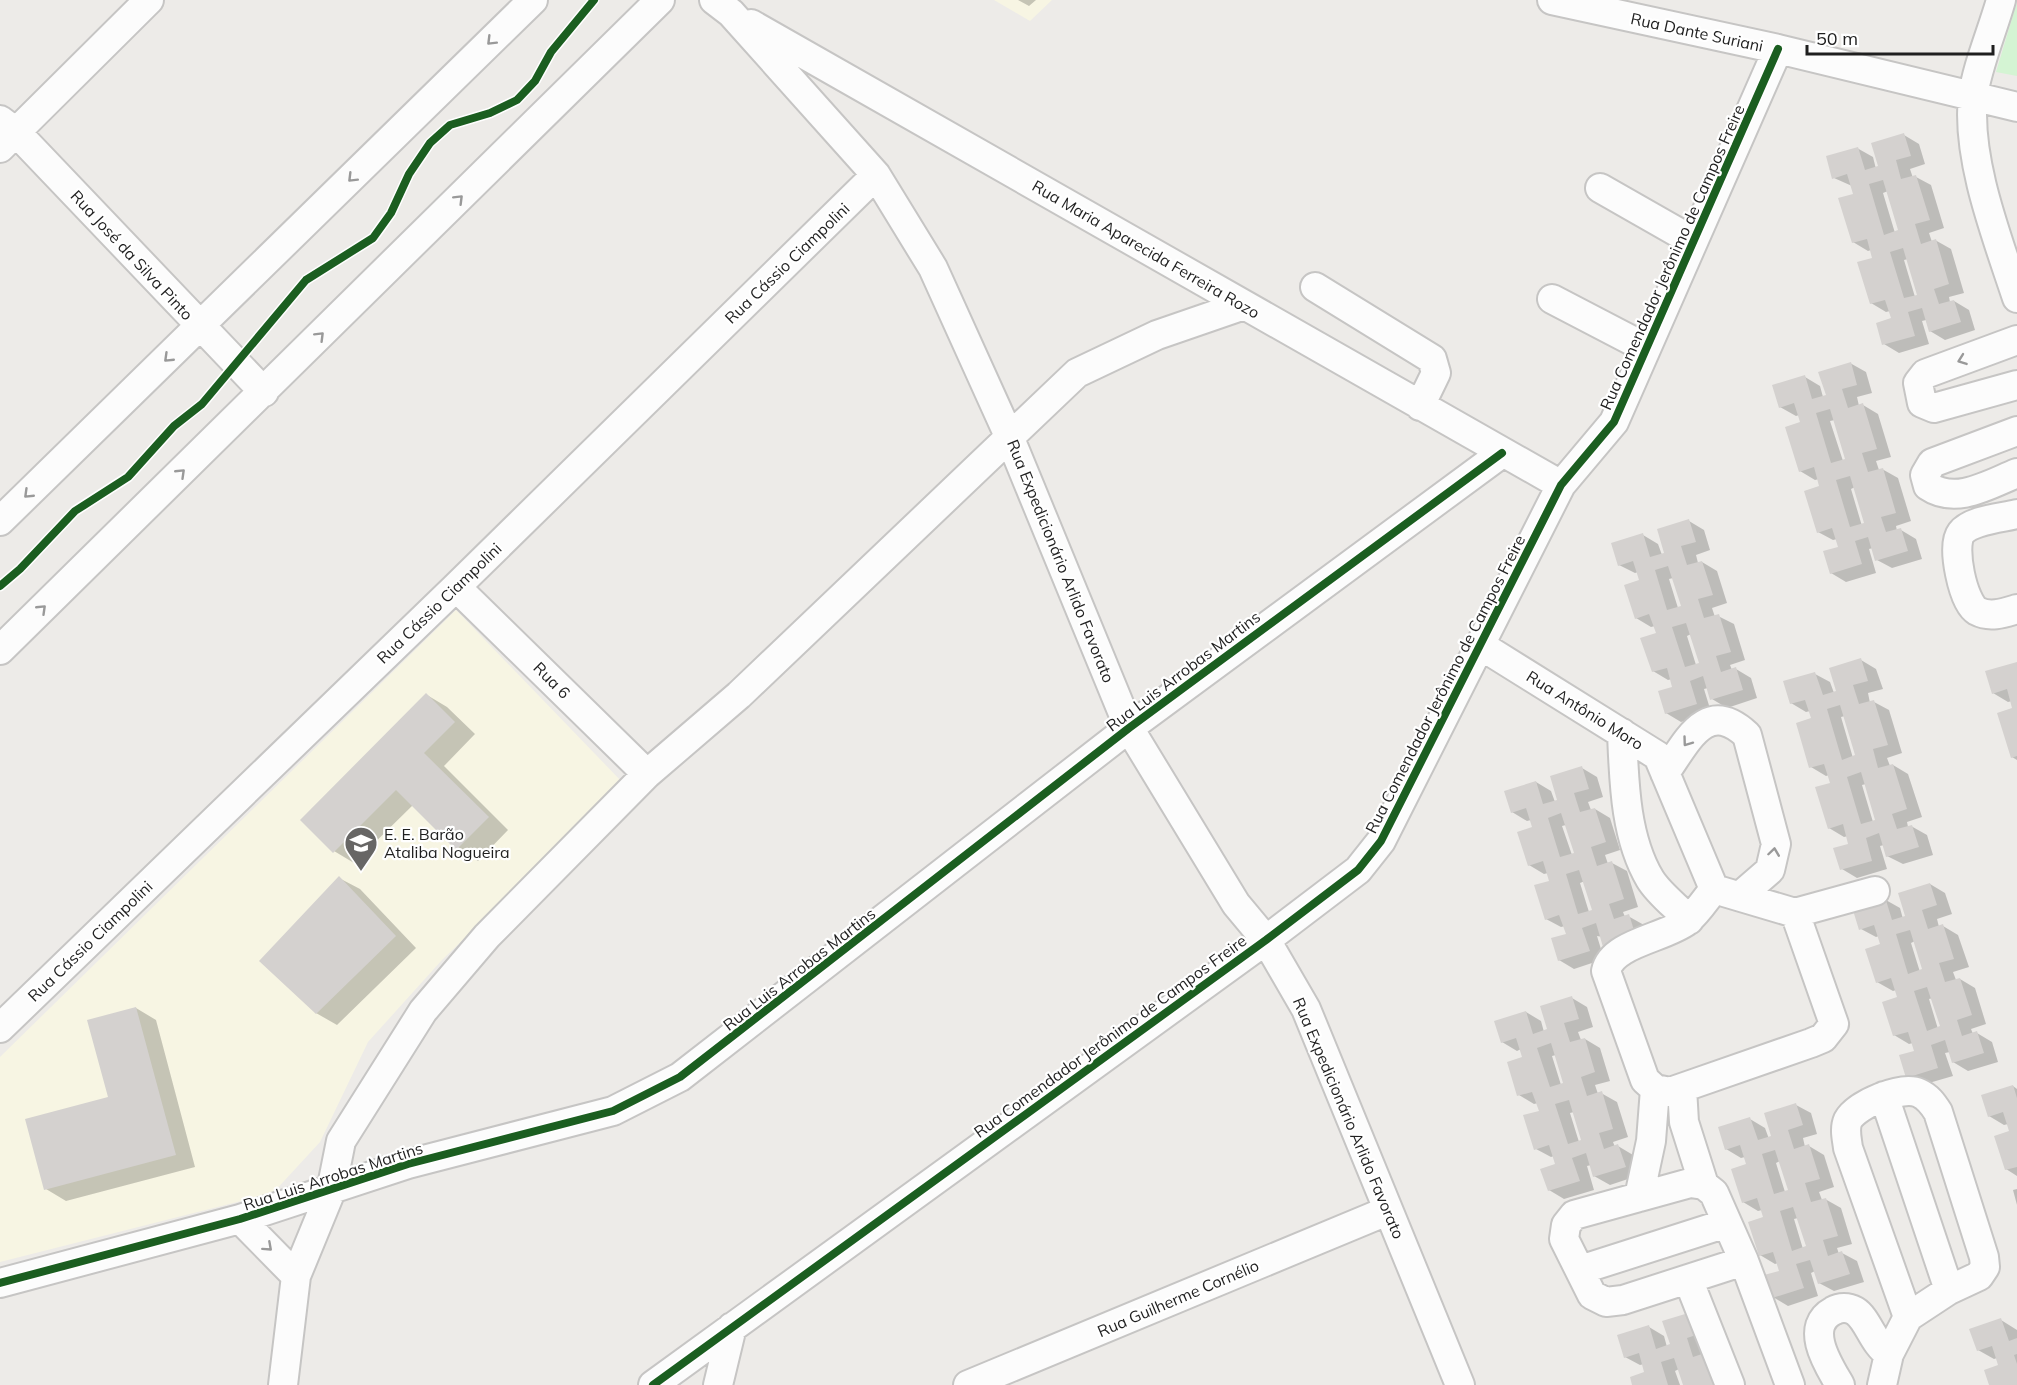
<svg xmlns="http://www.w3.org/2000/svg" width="2017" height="1385" font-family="Mulish,sans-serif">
	<rect width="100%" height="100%" fill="#edebe8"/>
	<path fill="#f7f5e3" d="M994 0H1052L1030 21Z
		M456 610 624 784 442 960 368 1042 320 1142 273 1193 0 1262V1057Z"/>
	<path fill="#d4f4d3" d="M2017 2V76L1996 72Z"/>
	<path fill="#0003" fill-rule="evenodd" d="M1018 0H1036L1029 6Z
		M1904 135 1919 144 1925 164 1910 169 1913 178 1916 177 1931 185 1944 228 1929 233 1932 242 1935 240 1951 249 1964 293 1949 297 1950 302 1954 301 1969 310 1975 330 1945 340 1930 331 1926 320 1922 321 1929 344 1899 353 1884 344 1892 319 1890 311 1886 312 1871 303 1874 259 1871 250 1868 251 1853 242 1855 195 1852 186 1834 178 1857 148 1873 157 1876 169ZM1888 191 1900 231 1895 233 1883 193ZM1908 259 1919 296 1915 297 1904 260Z
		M1850 363 1866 372 1872 393 1857 397 1859 406 1863 405 1878 414 1891 457 1876 461 1879 470 1882 469 1898 478 1911 521 1896 526 1897 531 1901 530 1916 539 1922 559 1892 568 1877 560 1873 548 1869 549 1876 573 1846 582 1831 573 1840 548 1837 539 1833 540 1818 532 1821 487 1819 479 1815 480 1800 471 1802 423 1799 415 1796 416 1780 407 1805 377 1820 386 1823 397 1827 396ZM1835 420 1847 460 1843 461 1830 421ZM1855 487 1866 524 1862 526 1851 489Z
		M1689 521 1704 530 1710 550 1696 555 1698 563 1702 562 1717 571 1727 603 1712 608 1715 617 1718 616 1734 624 1745 660 1730 665 1732 670 1736 669 1751 678 1757 698 1727 708 1712 699 1708 688 1704 689 1711 712 1681 722 1666 713 1674 688 1672 679 1668 680 1653 671 1657 634 1655 626 1651 627 1636 618 1641 581 1638 572 1635 573 1619 565 1643 535 1658 544 1662 555 1666 554ZM1673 578 1683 607 1678 608 1669 579ZM1691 634 1701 664 1696 665 1687 636Z
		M1861 660 1876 669 1883 689 1868 693 1870 703 1874 702 1889 710 1902 753 1887 758 1890 766 1893 765 1908 774 1922 817 1907 822 1908 827 1911 826 1927 835 1933 855 1903 864 1887 856 1884 845 1880 846 1887 869 1857 878 1842 869 1850 845 1848 836 1844 837 1829 828 1832 784 1829 775 1826 776 1811 767 1812 720 1810 711 1806 712 1791 703 1815 674 1830 682 1834 693 1838 692ZM1845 716 1857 756 1853 758 1841 717ZM1866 784 1877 821 1873 822 1862 785Z
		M2017 663V760L2012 757 2014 709 2012 701 2008 702 1993 693Z
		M427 695 447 707 475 734 444 766 508 830 478 861 457 849 413 805 354 863 334 851Z
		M1582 768 1597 777 1603 797 1588 802 1591 810 1595 809 1610 818 1620 850 1605 855 1608 864 1612 863 1627 871 1638 907 1623 912 1625 917 1628 916 1644 925 1650 945 1597 936 1604 959 1574 969 1559 960 1567 935 1565 926 1561 927 1546 919 1551 882 1548 873 1544 874 1529 865 1534 828 1531 820 1527 821 1512 812 1536 782 1551 791 1555 802 1559 801ZM1566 825 1576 854 1572 855 1562 826ZM1585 881 1594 911 1589 912 1580 883Z
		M339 878 360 889 416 948 337 1025 316 1013Z
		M1930 884 1945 893 1952 914 1937 919 1939 927 1943 926 1958 935 1969 967 1953 972 1956 980 1960 979 1975 988 1986 1024 1971 1029 1973 1034 1977 1033 1992 1042 1998 1062 1968 1071 1953 1062 1950 1052 1945 1053 1953 1076 1922 1085 1907 1077 1916 1052 1913 1043 1909 1044 1894 1035 1899 998 1896 990 1893 991 1877 982 1882 945 1879 936 1876 937 1861 929 1884 899 1900 908 1903 919 1907 917ZM1915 941 1924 970 1920 972 1911 943ZM1933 998 1942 1027 1938 1029 1929 999Z
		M1572 998 1587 1007 1593 1027 1578 1032 1581 1040 1585 1039 1600 1048 1610 1081 1595 1085 1598 1094 1601 1093 1617 1102 1628 1137 1613 1142 1615 1147 1618 1146 1633 1155 1640 1175 1610 1185 1594 1176 1591 1165 1587 1166 1594 1190 1564 1199 1549 1190 1557 1165 1554 1156 1551 1157 1536 1149 1540 1112 1538 1103 1534 1104 1519 1095 1524 1058 1521 1049 1517 1051 1502 1042 1526 1012 1541 1021 1544 1032 1549 1030ZM1556 1055 1565 1084 1561 1085 1552 1056ZM1574 1112 1583 1141 1579 1142 1570 1113Z
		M136 1008 156 1020 195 1167 66 1201 46 1189 110 1098Z
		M2013 1086 2017 1089V1176L2006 1169 2010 1132 2008 1124 2004 1125 1989 1116Z
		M1796 1105 1811 1113 1817 1134 1803 1138 1805 1147 1809 1146 1824 1155 1834 1187 1819 1192 1822 1200 1825 1199 1841 1208 1852 1244 1837 1248 1839 1254 1842 1253 1857 1261 1864 1282 1834 1291 1819 1283 1815 1271 1811 1273 1818 1296 1788 1306 1773 1297 1781 1272 1778 1263 1775 1264 1760 1255 1765 1218 1762 1210 1758 1211 1743 1202 1748 1165 1745 1157 1741 1158 1726 1149 1750 1119 1765 1128 1769 1139 1773 1137ZM1780 1161 1790 1191 1785 1192 1776 1163ZM1798 1218 1807 1247 1803 1249 1794 1219Z
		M2017 1189V1205L2013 1190Z
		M1695 1312 1730 1385H1684L1679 1369 1675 1371 1680 1385H1634L1646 1373 1644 1364 1640 1365 1625 1357 1649 1327 1664 1336 1667 1347 1672 1345Z
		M2001 1320 2017 1330V1385H1990L2000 1366 1997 1358 1994 1359 1978 1350Z"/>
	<path fill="#d4d1cf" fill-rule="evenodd" d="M1904 133 1911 156 1896 160 1901 179 1916 175 1930 220 1915 224 1921 244 1936 239 1949 284 1934 289 1939 304 1954 300 1961 322 1929 332 1922 308 1908 312 1915 336 1882 345 1876 323 1891 318 1885 300 1870 304 1857 262 1872 258 1867 239 1852 243 1838 198 1853 194 1847 174 1832 179 1826 156 1858 147 1865 170 1878 166 1871 143ZM1883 180 1898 230 1884 235 1869 184ZM1903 248 1917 295 1904 298 1890 252Z
		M1851 362 1857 385 1842 389 1848 408 1863 403 1877 449 1862 453 1868 472 1883 468 1896 513 1881 517 1886 532 1901 528 1908 551 1875 561 1868 537 1855 541 1862 564 1830 574 1823 551 1838 547 1832 528 1817 533 1804 491 1819 486 1814 467 1799 472 1785 427 1800 422 1794 403 1779 408 1772 385 1805 375 1812 399 1826 395 1818 372ZM1830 409 1845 459 1831 463 1816 413ZM1850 476 1864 523 1850 527 1836 480Z
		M1689 519 1696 542 1681 546 1687 565 1702 561 1713 595 1698 599 1704 618 1719 614 1731 652 1716 656 1721 672 1736 667 1743 690 1710 700 1703 676 1690 681 1697 704 1665 714 1658 691 1672 687 1667 668 1652 672 1640 638 1656 633 1649 614 1635 619 1624 585 1639 580 1633 561 1618 566 1611 543 1643 533 1650 557 1664 553 1657 529ZM1668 566 1681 606 1667 610 1655 570ZM1686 623 1699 663 1685 667 1672 627Z
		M1861 658 1868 681 1853 685 1859 704 1874 700 1888 745 1873 749 1878 768 1893 764 1907 809 1892 814 1897 829 1912 825 1919 847 1886 857 1879 833 1866 838 1872 861 1840 870 1833 848 1848 844 1843 824 1828 829 1815 787 1830 783 1824 764 1809 768 1796 723 1811 718 1805 700 1790 704 1783 681 1815 672 1823 695 1836 691 1829 668ZM1840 705 1855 755 1842 760 1827 709ZM1861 772 1875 820 1861 824 1847 777Z
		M2017 662V756L2011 758 1997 713 2012 708 2007 689 1992 694 1985 671Z
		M426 693 455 722 424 753 489 817 456 850 396 790 333 853 300 820Z
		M1582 766 1589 789 1574 793 1580 812 1595 808 1606 842 1591 847 1597 866 1612 861 1624 899 1609 904 1614 919 1629 914 1636 937 1603 947 1596 923 1582 928 1590 951 1558 961 1551 938 1566 934 1559 915 1545 920 1534 885 1549 881 1543 861 1528 866 1517 832 1532 827 1526 808 1511 813 1504 791 1536 781 1543 804 1557 800 1550 776ZM1561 813 1574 853 1560 857 1548 818ZM1579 870 1592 910 1578 914 1566 874Z
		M339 876 396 936 316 1014 259 961Z
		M1930 883 1937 905 1922 910 1928 929 1943 924 1954 959 1939 963 1945 982 1960 978 1972 1015 1957 1020 1962 1036 1977 1031 1984 1053 1952 1063 1945 1040 1931 1045 1938 1068 1906 1078 1899 1055 1914 1051 1908 1032 1893 1036 1882 1002 1897 997 1891 978 1876 983 1865 949 1880 944 1874 925 1859 930 1852 907 1885 897 1892 920 1905 916 1898 893ZM1910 930 1922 969 1908 974 1896 934ZM1927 987 1940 1026 1927 1031 1914 991Z
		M1572 996 1579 1019 1564 1023 1570 1042 1585 1038 1595 1072 1581 1077 1587 1096 1602 1091 1613 1129 1599 1133 1604 1149 1618 1144 1626 1167 1593 1177 1586 1153 1572 1158 1580 1181 1548 1191 1540 1169 1555 1164 1549 1145 1534 1150 1523 1115 1539 1111 1532 1092 1517 1096 1507 1062 1522 1057 1516 1038 1501 1043 1494 1021 1526 1011 1533 1034 1547 1029 1540 1006ZM1551 1043 1563 1083 1550 1087 1537 1048ZM1569 1100 1581 1140 1568 1144 1555 1104Z
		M136 1007 176 1155 44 1190 25 1119 108 1097 87 1020Z
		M2013 1085 2017 1098V1167L2005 1170 1994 1136 2009 1131 2003 1112 1988 1117 1981 1095Z
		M1796 1103 1803 1125 1788 1130 1794 1149 1809 1144 1820 1179 1805 1183 1811 1202 1826 1198 1838 1236 1823 1240 1828 1256 1842 1251 1850 1274 1818 1284 1810 1260 1796 1264 1804 1288 1772 1298 1764 1275 1779 1271 1773 1252 1759 1256 1748 1222 1763 1217 1757 1198 1742 1203 1731 1169 1746 1164 1740 1145 1725 1150 1718 1127 1750 1117 1758 1140 1771 1136 1764 1113ZM1775 1150 1788 1190 1774 1194 1762 1154ZM1793 1207 1806 1246 1792 1251 1780 1211Z
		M1695 1311 1702 1333 1687 1338 1693 1357 1708 1352 1718 1385H1683L1674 1358 1661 1362 1668 1385H1632L1630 1377 1644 1372 1639 1353 1624 1358 1617 1335 1649 1325 1656 1349 1670 1344 1662 1321Z
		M2001 1318 2009 1341 2017 1338V1354L2014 1355 2017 1364V1385H1989L1984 1370 1998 1365 1992 1346 1977 1351 1969 1329Z"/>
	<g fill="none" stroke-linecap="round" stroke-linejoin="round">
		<defs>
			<path id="minor" d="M714 0 731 13 876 175 933 268 1009 436 1129 728 1236 904 1266 940 1306 1009 1460 1385
				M1552 0 1778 49 2017 107
				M2001 0C1993 29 1976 69 1973 97 1966 159 1998 240 2017 298
				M751 24 1561 485
				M0 120 16 132 264 392
				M0 148 149 0
				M1600 188 1693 241
				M1315 287 1432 359 1436 373 1420 406
				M1552 299 1646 348
				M2017 340 1925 374 1918 383 1922 403 1934 408 2017 385
				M2017 431 1932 463 1925 475 1928 486C1956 505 1988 485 2017 473
				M2017 514C2001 518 1971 520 1961 533 1951 546 1963 603 1977 611 1990 618 2004 613 2017 609
				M0 521 533 0
				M456 587 647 774
				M1480 645 1658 756 1714 889
				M0 650 660 0
				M1622 733C1624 781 1625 837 1650 879 1659 894 1677 907 1689 920
				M1665 773C1687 742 1706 697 1747 735L1776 844 1770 870 1740 896
				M1714 889 1795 913 1834 1024 1823 1038 1811 1043 1670 1092 1655 1089 1645 1080 1606 971C1612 943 1665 938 1687 921 1697 913 1706 899 1714 889Z
				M1795 913 1875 891
				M0 1028 456 587 876 175
				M1682 1088 1684 1122 1704 1185
				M1884 1096 1949 1290
				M1639 1197 1651 1141 1655 1089
				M240 1219 296 1276
				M1744 1261 1623 1300 1606 1302 1592 1295 1564 1239 1566 1225 1574 1215 1690 1183 1704 1185 1714 1193 1744 1261 1790 1385
				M1580 1270 1727 1223
				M1688 1279 1730 1385
				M0 1283 240 1219 408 1164 613 1111 680 1077 1129 728 1502 453
				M283 1385 296 1276 331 1191 341 1141 423 1011 487 936 647 774 739 695 1077 373 1157 335 1244 305
				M653 1385 1266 940 1358 870 1381 841 1561 485 1614 422 1778 49
				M718 1385 732 1327
				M968 1385 1387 1211
				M1840 1385C1829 1366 1803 1327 1833 1311 1840 1307 1848 1307 1855 1311 1868 1319 1873 1344 1889 1354
				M1882 1385 1889 1354 1908 1317 1949 1290 1979 1276 1985 1267 1984 1257 1938 1112C1933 1104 1928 1097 1919 1093 1902 1085 1857 1104 1848 1120 1844 1129 1847 1139 1848 1148L1908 1317"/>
		</defs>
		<use href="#minor" stroke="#c6c5c4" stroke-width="32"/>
		<use href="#minor" stroke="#fcfcfc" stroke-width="28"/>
		<defs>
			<path id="cycleway" d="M0 586 20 569 75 511 128 477 174 426 202 404 306 280 373 238 391 213 409 174 430 143 450 125 490 113 517 100 535 81 551 52 594 0
				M0 1283 240 1219 408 1164 613 1111 680 1077 1129 728 1502 453
				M653 1385 1266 940 1358 870 1381 841 1561 485 1614 422 1778 49"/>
		</defs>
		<use href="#cycleway" stroke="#fff" stroke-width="11"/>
		<use href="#cycleway" stroke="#1b5e20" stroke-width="8"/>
	</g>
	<defs><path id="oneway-chevron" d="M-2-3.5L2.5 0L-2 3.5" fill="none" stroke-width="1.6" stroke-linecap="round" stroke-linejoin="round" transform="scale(1.5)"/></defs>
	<g stroke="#999">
		<use href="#oneway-chevron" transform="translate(491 41) rotate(135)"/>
		<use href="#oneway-chevron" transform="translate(352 178) rotate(135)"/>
		<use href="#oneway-chevron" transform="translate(459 199) rotate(-45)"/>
		<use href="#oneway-chevron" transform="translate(320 336) rotate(-45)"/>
		<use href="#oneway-chevron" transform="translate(168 358) rotate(136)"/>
		<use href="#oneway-chevron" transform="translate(1962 360) rotate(160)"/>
		<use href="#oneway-chevron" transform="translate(181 473) rotate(-44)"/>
		<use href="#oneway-chevron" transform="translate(28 494) rotate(136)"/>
		<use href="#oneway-chevron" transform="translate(42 609) rotate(-44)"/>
		<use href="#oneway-chevron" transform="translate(1687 742) rotate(126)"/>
		<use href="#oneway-chevron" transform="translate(1774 852) rotate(-82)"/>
		<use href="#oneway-chevron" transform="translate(268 1247) rotate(42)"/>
	</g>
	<defs>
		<symbol id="school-pin" viewBox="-11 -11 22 30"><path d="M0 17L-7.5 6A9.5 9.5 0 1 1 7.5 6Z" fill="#676665" stroke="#fff"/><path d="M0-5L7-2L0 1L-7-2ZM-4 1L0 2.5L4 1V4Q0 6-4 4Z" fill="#fff"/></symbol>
	</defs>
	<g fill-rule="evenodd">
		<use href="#school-pin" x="342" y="824" width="38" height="52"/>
	</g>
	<g text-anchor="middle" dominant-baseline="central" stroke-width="4.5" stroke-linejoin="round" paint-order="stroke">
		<g font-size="16" fill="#1f1f1f" stroke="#fff">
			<text transform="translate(1697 32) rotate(12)">Rua Dante Suriani</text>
			<text transform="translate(1146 249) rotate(30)">Rua Maria Aparecida Ferreira Rozo</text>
			<text transform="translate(132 255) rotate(47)">Rua José da Silva Pinto</text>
			<text transform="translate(1672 257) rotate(-66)">Rua Comendador Jerônimo de Campos Freire</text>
			<text transform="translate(787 263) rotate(-44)">Rua Cássio Ciampolini</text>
			<text transform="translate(1061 561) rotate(68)">Rua Expedicionário Arlido Favorato</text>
			<text transform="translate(439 603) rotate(-44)">Rua Cássio Ciampolini</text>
			<text transform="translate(1183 671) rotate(-37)">Rua Luis Arrobas Martins</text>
			<text transform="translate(552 680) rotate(45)">Rua 6</text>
			<text transform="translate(1445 684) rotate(-63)">Rua Comendador Jerônimo de Campos Freire</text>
			<text transform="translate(1585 710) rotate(32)">Rua Antônio Moro</text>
			<text transform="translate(90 941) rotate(-44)">Rua Cássio Ciampolini</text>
			<text transform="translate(799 969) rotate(-38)">Rua Luis Arrobas Martins</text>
			<text transform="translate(1110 1036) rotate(-36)">Rua Comendador Jerônimo de Campos Freire</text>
			<text transform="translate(1349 1118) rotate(67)">Rua Expedicionário Arlido Favorato</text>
			<text transform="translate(333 1176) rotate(-18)">Rua Luis Arrobas Martins</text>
			<text transform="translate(1178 1298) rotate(-23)">Rua Guilherme Cornélio</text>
		</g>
		<g font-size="16" fill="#1f1f1f" stroke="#fff" text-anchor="start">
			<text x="384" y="834">E. E. Barão<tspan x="384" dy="18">Ataliba Nogueira</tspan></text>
		</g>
	</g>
	<path d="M1807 45v9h186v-9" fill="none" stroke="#1f1f1f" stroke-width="3"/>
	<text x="1816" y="45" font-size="18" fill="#1f1f1f" stroke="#ffffff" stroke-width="4.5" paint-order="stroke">50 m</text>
</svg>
